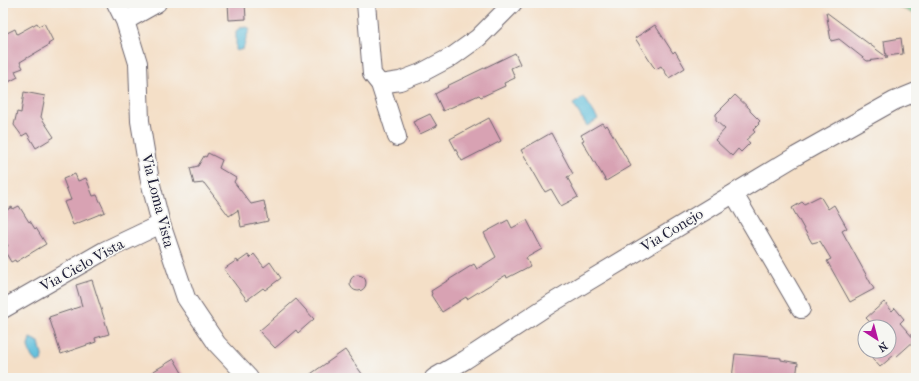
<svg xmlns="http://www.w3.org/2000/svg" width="919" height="381" font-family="'IM FELL French Canon',serif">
	<rect width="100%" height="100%" fill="#f6f6f2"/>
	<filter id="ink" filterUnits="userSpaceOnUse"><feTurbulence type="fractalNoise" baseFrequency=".025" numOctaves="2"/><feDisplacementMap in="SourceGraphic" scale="8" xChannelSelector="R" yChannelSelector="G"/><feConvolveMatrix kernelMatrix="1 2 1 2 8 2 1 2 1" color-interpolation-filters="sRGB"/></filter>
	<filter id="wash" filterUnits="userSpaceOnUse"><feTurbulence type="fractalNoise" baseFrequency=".012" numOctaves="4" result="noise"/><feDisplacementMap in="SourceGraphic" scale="16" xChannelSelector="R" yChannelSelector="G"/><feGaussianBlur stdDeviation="0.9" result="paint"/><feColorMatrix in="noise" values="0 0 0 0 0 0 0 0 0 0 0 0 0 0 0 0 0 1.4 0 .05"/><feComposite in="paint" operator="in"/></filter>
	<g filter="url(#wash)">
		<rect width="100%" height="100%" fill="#f4dfc7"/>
		<path fill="#7ed599" stroke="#507c6a" d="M896 3H916V15L899 7Z"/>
		<path fill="#5dbedb" stroke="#40708b" d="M247 27 250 29C246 35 246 42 243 49L236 51V31L240 28Z
			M584 97 598 119 587 126 573 104Z
			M30 338 39 342 43 360 40 362C32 362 30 353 28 346Z"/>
		<g id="blocks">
			<path fill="#d8a2b3" d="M228 3H245L246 19 229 20Z
				M826 12 888 58 867 61 839 39 831 41Z
				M37 23 39 26 44 23 53 41 48 44 49 45 20 62 23 68 15 71 18 77 3 85V35L15 29 17 34Z
				M655 25 673 53 675 51 685 68 669 78 661 66 656 69 653 66 635 38Z
				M901 38 903 54 886 56 884 41Z
				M515 53 520 64 511 68 515 78 504 83 505 86 481 97 479 95 443 111 435 94 448 87 447 86Z
				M24 92 45 96 41 117 54 137 36 148 27 133 22 136 14 125 17 112 21 113Z
				M735 95 750 109V111L760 121 758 123 759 124 753 130 755 132 746 140 750 143 741 152 738 149 732 156 715 140 725 129 716 121V114Z
				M430 114 437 126 420 134 413 122Z
				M489 118 501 141 462 161 450 139Z
				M602 123 605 127 607 125 631 166 606 181 582 141 584 140 581 135Z
				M551 133 573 174 567 177 578 197 561 206 551 189 545 192 521 150Z
				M208 153 222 160 219 168 236 178 234 182 251 204 264 201 268 221 241 227 238 210 229 216 204 183 194 184 190 168 198 166 204 156 206 157Z
				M75 174 78 181 86 178 93 196 97 195 105 212 73 225 64 202 71 200 63 179Z
				M820 196 828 209 834 205 847 228 842 231 874 289 850 302 827 261 831 259 820 241 812 243 792 208 802 202 804 204Z
				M19 206 29 222 30 221 35 229 36 228 46 244 16 262 15 260 11 262 4 250 7 248 6 247 8 246 3 237V212L12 207 13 209Z
				M508 220 512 228 527 220 542 249 526 258 530 266 507 278 506 275 467 299 466 297 442 312 431 295 432 294 431 291 474 264 477 269 496 257 484 233Z
				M254 254 264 267 270 262 281 278 265 290 263 288 247 300 224 269 237 260 238 262 248 255 250 258Z
				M350 283a8 8 0 1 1 16 0a8 8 0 1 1-16 0Z
				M92 280 109 334 95 338 96 342 61 354 49 317 82 306 76 285Z
				M296 299 314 319 298 333 296 330 275 348 259 331Z
				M884 302 892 311 895 308 904 319 900 323 915 340 896 357 894 355 880 367 866 351H890L889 350V327H875L866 318Z
				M345 350 365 378H305Z
				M735 354 781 358V360L798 363 796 378H732Z
				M174 359 185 378H142Z"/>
		</g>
	</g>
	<g filter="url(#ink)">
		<use href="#blocks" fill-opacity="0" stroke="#6c646c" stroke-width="1"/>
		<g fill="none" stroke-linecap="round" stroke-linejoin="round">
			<defs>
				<path id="minor" d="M116 3 125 21 138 63 140 121 150 181 161 224 186 298 217 344 249 378
					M366 3 372 74 380 84 400 81 421 73 453 56 478 38 513 3
					M125 21 157 3
					M380 84 397 137
					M734 194 801 309
					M3 309 104 251 161 224
					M434 378 465 360 552 303 796 156 894 101 916 92"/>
			</defs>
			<use href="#minor" stroke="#6c646c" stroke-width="20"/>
			<use href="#minor" stroke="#fff" stroke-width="18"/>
		</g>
	</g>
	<g text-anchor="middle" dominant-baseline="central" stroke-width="3.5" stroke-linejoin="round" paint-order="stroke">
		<g font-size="15" fill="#22223b" stroke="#f6f6f2">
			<text transform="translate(158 201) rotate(76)">Via Loma Vista</text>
			<text transform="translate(672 230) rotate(-31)">Via Conejo</text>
			<text transform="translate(82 265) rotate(-29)">Via Cielo Vista</text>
		</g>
	</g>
	<rect width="919" height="381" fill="none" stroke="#f6f6f2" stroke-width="16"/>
	<g transform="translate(877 339) rotate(144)"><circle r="19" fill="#f6f6f2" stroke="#a1a1a9"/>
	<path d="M0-3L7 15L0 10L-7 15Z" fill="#b5179e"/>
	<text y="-6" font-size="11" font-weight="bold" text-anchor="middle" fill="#22223b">N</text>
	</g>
</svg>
